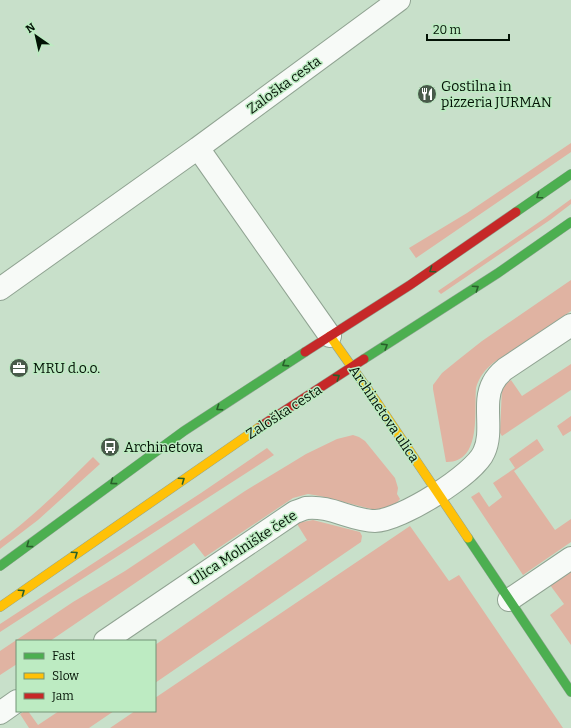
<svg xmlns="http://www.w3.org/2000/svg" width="571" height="728" font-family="Bitter,serif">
	<rect width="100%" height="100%" fill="#c8e0ca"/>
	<path fill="#e0b3a2" d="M571 143V152L416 258 409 248 467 213Z
		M571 199V204L550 220 441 294 438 291 545 218Z
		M571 280V311L493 363C485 370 479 377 476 388 474 412 482 463 446 462L433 389V385L442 373 458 360 482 341Z
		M571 364V390L502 436 500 433 502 387 511 380 522 396Z
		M571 416V431L563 436 557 426Z
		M353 435 359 437 365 441 395 478 398 488 397 494 400 499C394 507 385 510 375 510L320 496 308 494 293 498 205 557 194 543 50 641H17V664L0 675V651L73 602 125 571 245 491 288 465 306 454 337 439Z
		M537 439 544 450 514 471 555 530 571 519V542L523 575 471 497 479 492 489 507 502 497 493 483 515 468 509 459Z
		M267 448 274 455 0 632V624L201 493Z
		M93 457 100 464 38 520 0 549V541C34 516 64 486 93 457Z
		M313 520 360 532 362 536 361 542 155 683V645L307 540 297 524 302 522Z
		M410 526 449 581 459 575 563 728H110L135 711H155V698Z
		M571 565V645L550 615 564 604 550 585Z
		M25 711H28L38 725 59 711H114L89 728H29L20 714Z"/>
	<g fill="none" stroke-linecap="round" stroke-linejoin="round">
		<defs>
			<path id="street" d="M0 289 198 148
				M330 336 198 148 399 0
				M509 600 571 558
				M105 641 295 512C299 511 303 509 306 508 330 505 352 521 375 521 400 521 475 474 484 452 494 431 482 403 493 383 496 377 500 373 505 369L571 325
				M0 713 17 701"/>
			<path id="fast" d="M516 212 571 174
				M364 359 498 273 571 222
				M468 538 571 692
				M0 566 184 431 305 352"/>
			<path id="slow" d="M330 336 378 404 468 538
				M0 607 261 426"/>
			<path id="jam" d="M305 352 410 285 516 212
				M261 426 364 359"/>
		</defs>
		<use href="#street" stroke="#90a392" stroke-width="24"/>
		<use href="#fast" stroke="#90a392" stroke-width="10"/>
		<use href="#slow" stroke="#90a392" stroke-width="10"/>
		<use href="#jam" stroke="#90a392" stroke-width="10"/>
		<use href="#street" stroke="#f7faf7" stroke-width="22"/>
		<use href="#fast" stroke="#4caf50" stroke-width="9"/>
		<use href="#slow" stroke="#ffc107" stroke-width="9"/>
		<use href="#jam" stroke="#c62828" stroke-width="9"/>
	</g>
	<defs><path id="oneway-chevron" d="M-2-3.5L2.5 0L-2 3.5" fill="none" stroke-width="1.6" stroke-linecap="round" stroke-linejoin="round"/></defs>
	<g stroke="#28602a">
		<use href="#oneway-chevron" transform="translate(539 196) rotate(145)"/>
		<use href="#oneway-chevron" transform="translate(432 270) rotate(145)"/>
		<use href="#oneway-chevron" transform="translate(476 288) rotate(-34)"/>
		<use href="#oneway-chevron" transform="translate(385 346) rotate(-32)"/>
		<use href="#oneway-chevron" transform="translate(285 364) rotate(147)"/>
		<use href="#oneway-chevron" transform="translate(337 377) rotate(-33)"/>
		<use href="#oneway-chevron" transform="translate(219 408) rotate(146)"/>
		<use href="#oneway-chevron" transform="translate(182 480) rotate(-35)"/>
		<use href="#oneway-chevron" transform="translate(113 482) rotate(144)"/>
		<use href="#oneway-chevron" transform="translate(29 545) rotate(144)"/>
		<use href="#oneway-chevron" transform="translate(75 554) rotate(-35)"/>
		<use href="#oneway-chevron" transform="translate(22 592) rotate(-35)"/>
	</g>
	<defs>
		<symbol id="restaurant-disc" viewBox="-11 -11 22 22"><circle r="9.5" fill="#485a4a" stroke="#bdebc2"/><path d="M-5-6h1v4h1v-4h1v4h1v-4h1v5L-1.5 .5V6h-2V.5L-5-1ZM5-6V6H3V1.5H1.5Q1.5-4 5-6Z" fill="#fff"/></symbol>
		<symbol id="office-disc" viewBox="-11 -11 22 22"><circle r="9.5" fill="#485a4a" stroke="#bdebc2"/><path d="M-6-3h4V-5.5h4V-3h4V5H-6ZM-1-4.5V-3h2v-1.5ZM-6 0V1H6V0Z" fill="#fff"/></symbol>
		<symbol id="bus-disc" viewBox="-11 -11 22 22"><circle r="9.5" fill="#485a4a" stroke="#bdebc2"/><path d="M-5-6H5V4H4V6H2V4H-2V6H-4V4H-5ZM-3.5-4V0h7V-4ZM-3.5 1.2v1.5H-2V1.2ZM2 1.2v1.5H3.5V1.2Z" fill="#fff"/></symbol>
	</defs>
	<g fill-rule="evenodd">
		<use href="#restaurant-disc" x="416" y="83" width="22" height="22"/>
		<use href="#office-disc" x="8" y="357" width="22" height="22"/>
		<use href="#bus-disc" x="99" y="436" width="22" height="22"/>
	</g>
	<g text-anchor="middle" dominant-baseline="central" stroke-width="3" stroke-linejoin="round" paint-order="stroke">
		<g font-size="14" fill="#031205" stroke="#bdebc2">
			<text transform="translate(284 85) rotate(-36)">Zaloška cesta</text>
			<text transform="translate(284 412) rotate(-33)">Zaloška cesta</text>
			<text transform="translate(384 414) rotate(56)">Archinetova ulica</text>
			<text transform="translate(243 548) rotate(-33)">Ulica Molniške čete</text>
		</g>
		<g font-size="14" fill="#031205" stroke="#bdebc2" text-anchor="start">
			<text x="441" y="86">Gostilna in<tspan x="441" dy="16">pizzeria JURMAN</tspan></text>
			<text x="33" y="368">MRU d.o.o.</text>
			<text x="124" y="447">Archinetova</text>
		</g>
	</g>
	<rect x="16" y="640" width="140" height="72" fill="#bdebc2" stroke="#739476"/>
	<rect x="24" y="653" width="20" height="6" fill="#4caf50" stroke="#739476"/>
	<text x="52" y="660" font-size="12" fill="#031205">Fast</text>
	<rect x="24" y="673" width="20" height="6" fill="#ffc107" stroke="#739476"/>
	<text x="52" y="680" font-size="12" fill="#031205">Slow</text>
	<rect x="24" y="693" width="20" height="6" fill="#c62828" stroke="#739476"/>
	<text x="52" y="700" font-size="12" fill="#031205">Jam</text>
	<g transform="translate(36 36) rotate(326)" stroke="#bdebc2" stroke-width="3" paint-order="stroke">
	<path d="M0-3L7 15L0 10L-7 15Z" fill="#031205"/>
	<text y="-6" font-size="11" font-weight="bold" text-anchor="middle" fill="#031205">N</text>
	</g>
	<path d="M427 34v6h82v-6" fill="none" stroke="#031205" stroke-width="2"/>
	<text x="433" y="34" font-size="12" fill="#031205" stroke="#bdebc2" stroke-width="3" paint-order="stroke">20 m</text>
</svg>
